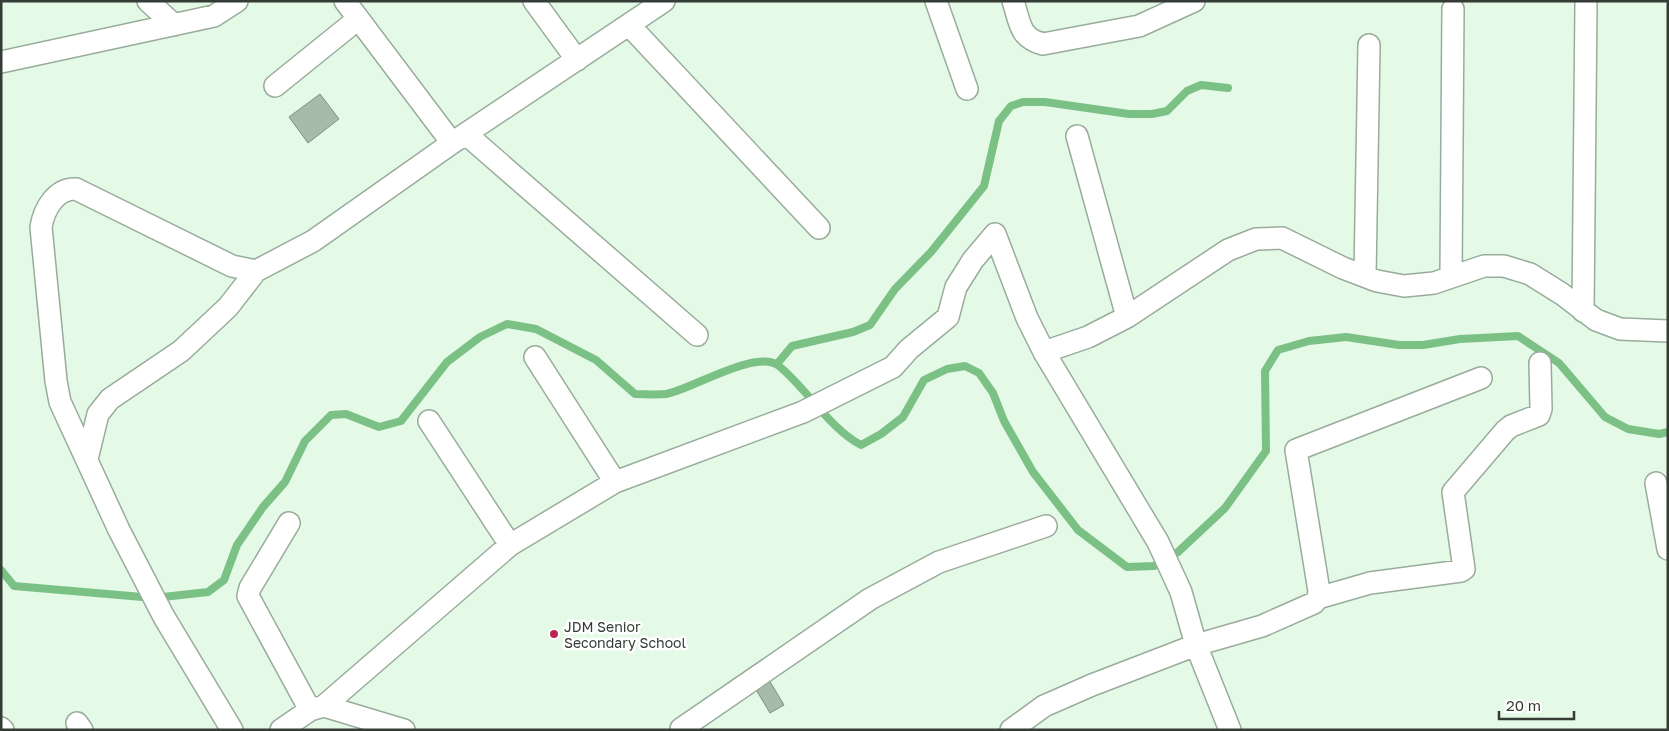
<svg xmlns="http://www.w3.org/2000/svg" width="1669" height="731" font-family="'Golos Text',sans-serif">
	<rect width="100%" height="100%" fill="#e5f9e7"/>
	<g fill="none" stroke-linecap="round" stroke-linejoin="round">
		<path stroke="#7bc186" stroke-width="8" d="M777 364 792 346 853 332 870 325 895 289 931 252 984 186 999 121 1011 106 1023 102H1045L1129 114H1152L1167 111 1187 91 1201 85 1228 88
			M1 570 14 586 154 598 208 592 224 580 237 545 263 507 285 482 305 441 331 415 346 414 379 427 401 421 447 362 480 337 507 324 536 329 596 360 635 394C645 394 656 395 666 394 690 390 757 348 779 366 807 389 831 430 861 445L881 434 903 417 924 380 947 369 965 366 979 373 993 393 1004 421 1033 472 1078 530 1127 567 1154 566 1178 552 1225 508 1266 451 1265 371 1278 350 1309 341 1346 337 1399 345H1423L1460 339 1518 336 1559 363 1605 417 1628 429 1659 434 1668 432"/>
	</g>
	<path fill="#a8bbaa" stroke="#7e9080" d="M320 94 339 119 308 143 289 117Z
		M769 680 784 705 770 713 755 688Z"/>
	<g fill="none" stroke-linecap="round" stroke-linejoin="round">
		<defs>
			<path id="street" d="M148 1 174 25
				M345 1 452 143
				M534 1 577 60
				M936 1 967 89
				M1013 1C1020 22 1019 38 1043 44L1139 26 1194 1
				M629 25 819 228
				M1 62 214 16 237 1
				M275 86 358 19
				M466 134 697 335
				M1077 136 1127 317
				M1365 276 1369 45
				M1451 276 1453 9
				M1583 311 1586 4
				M535 357 615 482
				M429 421 510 545
				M87 459 98 414 110 399 181 351 228 307 256 271
				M1656 483 1668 549
				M289 523 250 588 248 596 310 710
				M1318 598 1370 583 1461 571 1464 569 1453 492 1505 431 1511 426 1539 415 1541 409 1540 363
				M324 706 510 545 615 482 803 412 893 367 909 349 948 317 956 287 973 260 995 234 1027 318 1044 352
				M77 723 82 730
				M1 728 3 730
				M681 729 870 599 939 562 1046 526
				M232 730 164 617 119 530 60 402 56 381 41 227C44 209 56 188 76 189L232 266 256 271 313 241 452 143 664 1
				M281 730 310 710 324 706 404 730
				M1011 730 1044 706 1092 685 1196 645 1262 626 1314 603 1318 598 1319 591 1296 450 1481 378
				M1230 730 1196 645 1181 592 1158 542 1044 352 1088 337 1127 317 1228 250 1256 239 1282 238 1343 268 1377 281 1404 286 1434 283 1484 266H1504L1530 274 1562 294 1596 320 1620 329 1668 331"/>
		</defs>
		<use href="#street" stroke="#99ac9b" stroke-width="24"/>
		<use href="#street" stroke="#fff" stroke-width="21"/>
	</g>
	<circle fill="#b8274e" stroke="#fff" stroke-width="2" cx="554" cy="634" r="5"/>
	<g text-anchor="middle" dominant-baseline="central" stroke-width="5" stroke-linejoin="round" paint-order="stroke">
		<g font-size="14" fill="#343c35" stroke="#fff" text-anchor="start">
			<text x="564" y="626">JDM Senior<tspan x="564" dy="16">Secondary School</tspan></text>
		</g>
	</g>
	<rect width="1669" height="731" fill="none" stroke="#343c35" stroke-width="5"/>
	<path d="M1499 711v8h75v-8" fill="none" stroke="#343c35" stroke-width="2.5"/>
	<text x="1506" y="711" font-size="15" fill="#343c35" stroke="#ffffff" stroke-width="4" paint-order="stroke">20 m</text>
</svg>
